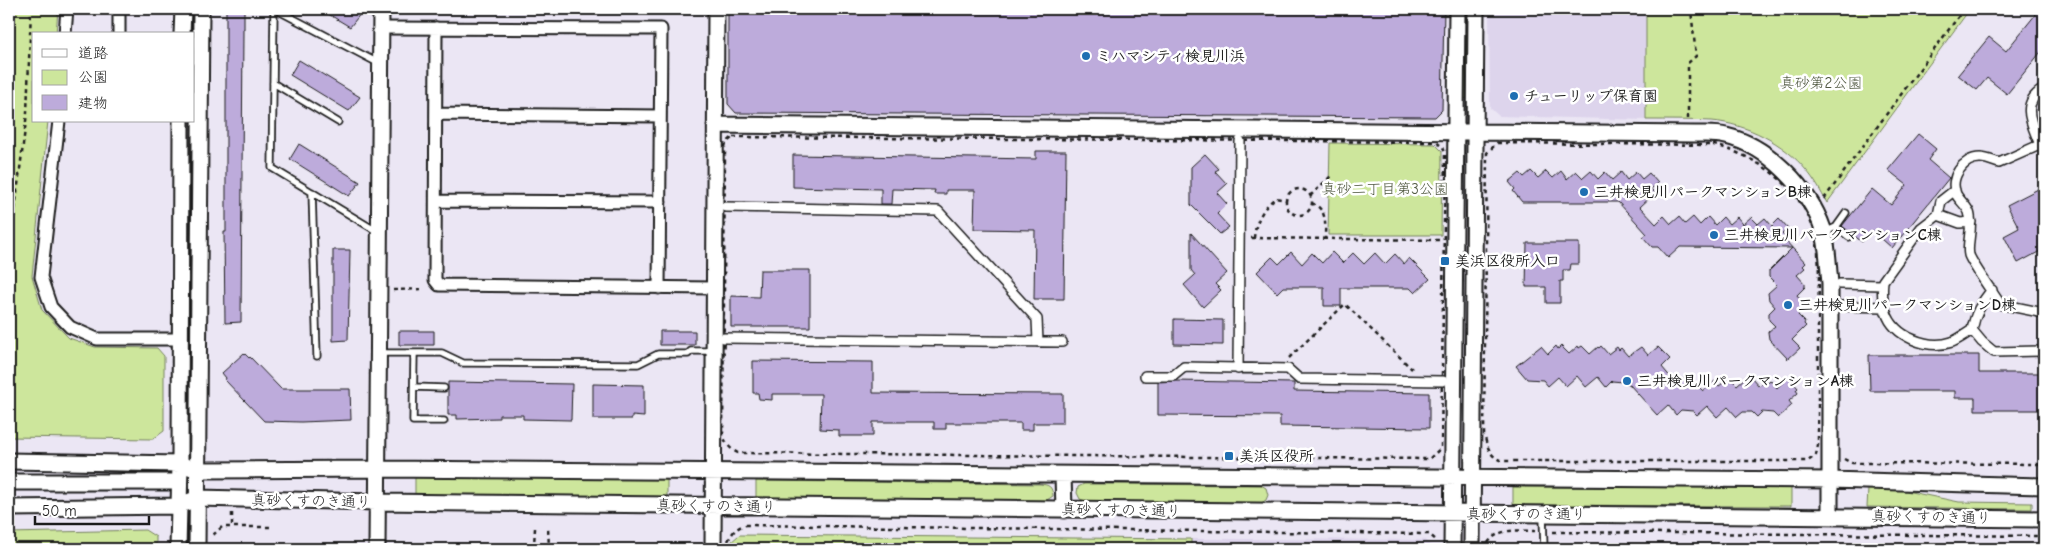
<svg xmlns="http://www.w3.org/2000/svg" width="2053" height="558" font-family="'Comic Neue','Klee One',sans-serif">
	<rect width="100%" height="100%" fill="#ebe6f4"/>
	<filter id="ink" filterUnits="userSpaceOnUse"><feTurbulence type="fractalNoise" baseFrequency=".02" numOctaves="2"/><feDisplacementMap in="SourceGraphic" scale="10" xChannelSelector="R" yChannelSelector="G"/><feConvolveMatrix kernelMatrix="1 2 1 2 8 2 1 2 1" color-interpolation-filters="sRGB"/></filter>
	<g filter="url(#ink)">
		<path fill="#ddd4ec" d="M1489 9H1646V120L1499 116 1490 108Z
			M1191 539 1425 540 1434 549H1191Z"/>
		<path fill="#cde69c" stroke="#74815c" d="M10 9H58L56 34H34V121H48L32 276 42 310 69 338 95 347 157 348 164 356V431L153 439 9 437Z
			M1465 9H1468V97L1466 99 1464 97Z
			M1646 9H1970L1827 203C1821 192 1815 180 1806 170 1784 143 1747 124 1712 121 1690 120 1668 120 1646 120Z
			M1330 143 1435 144 1442 151 1441 235H1328Z
			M415 477 667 479V497L415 495Z
			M756 481 1040 484C1049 485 1052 486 1053 496L1047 500 1040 501 756 499Z
			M1084 484 1261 485 1266 488 1268 495 1266 500 1261 503 1086 501 1080 499 1077 493 1078 487Z
			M1513 487 1791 488V506L1513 505Z
			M1868 489 1901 490 1959 502 2032 503V509L1867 507Z
			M145 530 156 537V549H9V533Z
			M739 535 1191 539V549H730V543Z"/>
		<path fill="#bdabdb" stroke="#1c1c1c" d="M226 9H244V29H243L241 322 225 323 224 232H226Z
			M320 9H354L361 13 350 27Z
			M728 9H1444L1442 110 1435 117 736 113 728 104Z
			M2040 9H2044V48L2007 94 1987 78 1977 90 1958 75 1989 37 2006 51Z
			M299 60 360 97 349 111 290 75Z
			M1918 134 1936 149 1928 160 1949 178 1892 248 1872 230 1862 242 1842 226 1872 189 1891 205 1907 185 1888 170Z
			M299 144 360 182 349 196 290 159Z
			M1036 151H1066L1064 299H1034L1035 230 974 229 975 190H946V194H934L935 190 892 189 891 204H881V189L793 187V155L1036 159Z
			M1205 154 1219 169 1215 171 1227 184 1217 193 1227 204 1217 214 1229 227 1220 234 1191 205V167Z
			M1531 171 1538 178 1546 171 1553 178 1561 171 1567 179 1576 171 1583 178 1591 171 1598 179 1605 172 1612 180 1621 172 1627 180 1636 172 1642 179 1649 173 1658 183 1651 189 1655 193 1640 207 1656 224 1664 216 1671 224 1679 217 1685 224 1693 217 1700 225 1708 217 1715 225 1723 217 1729 224 1737 217 1743 224 1751 217 1758 224 1765 218 1772 226 1779 219 1788 229 1782 234 1785 237 1784 239 1806 263 1803 266 1805 268 1797 275 1805 284V287L1797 295 1806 307 1798 315 1805 322 1804 324 1806 326 1792 340 1800 348 1788 359 1769 339 1768 332 1775 326 1769 320V313L1775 307 1769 300 1768 293 1777 285 1769 277V271L1792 248 1680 247 1668 258 1658 247H1652L1643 237 1647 234 1618 202H1522L1513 191 1515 189 1509 182 1520 173 1524 177Z
			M2044 186V249L2018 263 2004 236 2019 228 2007 205Z
			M1191 233 1227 273 1215 284 1221 290 1203 307 1184 285 1195 275 1191 270Z
			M1527 243H1579V264H1571L1570 270H1563V281H1560V303H1546V287H1526Z
			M333 250H350L348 340 333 341Z
			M1291 252 1302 264 1312 253 1322 263 1332 252 1343 263 1353 253 1364 264 1375 253 1385 264 1395 254 1404 264 1409 258 1430 279 1415 293 1410 288H1341V306H1324V287H1283L1277 293 1257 272 1272 257 1279 264Z
			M760 270H810V327H731V296L759 297Z
			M1174 319 1223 320V345L1174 344Z
			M399 331H434V345H399Z
			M660 331H695V345H660Z
			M1541 346 1548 354 1556 346 1558 349 1561 346 1569 354 1578 346 1579 348 1582 346 1590 354 1598 347 1599 348 1601 346 1608 354 1617 347 1619 350 1621 348 1628 356 1641 347 1648 355 1658 347 1670 359 1662 367 1677 385 1686 377 1687 379 1689 377 1703 391 1715 381 1719 386 1730 378 1737 385 1746 377 1749 380 1751 377 1759 386 1766 380 1768 382 1770 380 1777 388 1788 377 1798 388 1796 390 1798 393 1789 401 1792 405 1778 418 1773 413 1762 412 1757 417 1752 412H1743L1737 417 1728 407 1717 417 1707 406 1697 415 1693 411 1681 410 1676 415 1668 405 1657 415 1629 384 1623 382 1612 381 1606 387 1598 377 1586 387 1577 376 1566 386 1558 377 1548 386 1543 380 1527 379 1516 366Z
			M244 353 249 358 250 357 281 389H350L351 420 301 422 264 421 225 380 226 378 222 373Z
			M1869 355H1979V373H2044V410H1975V398H1955V391H1870Z
			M753 361 873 362V393L1063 394V423H1033V430H1021V423H946V429H934V422H873V436H839V430L820 429 821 394H772V400L759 399 758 393H753Z
			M1175 381 1294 383V391L1429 393V428L1280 426V416L1158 415V382Z
			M448 382 572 384 571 420 523 419V415H499V418L457 419V415H448Z
			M593 384 644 385V417L632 416V419H593Z"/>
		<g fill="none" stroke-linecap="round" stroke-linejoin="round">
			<defs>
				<path id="service" d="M274 9 272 168 378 232
					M275 9 380 64
					M273 83 338 122
					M312 192 317 356
					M1836 227 1849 237
					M1825 232 1836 227 1846 213
					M381 353H442L463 363 638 364 658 354H688L691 351H713
					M414 353 413 421H444
					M414 387 444 388
					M1543 515 1544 549"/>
				<path id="pedestrian" d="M2044 143 1999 163C1993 161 1986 158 1980 158 1963 158 1949 178 1956 194 1959 200 1966 205 1969 212 1974 226 1966 244 1969 255 1972 264 1993 293 2000 304L2044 313
					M2040 145C2032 124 2019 103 2044 89
					M725 207 938 211 1037 319 1038 342
					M1938 215 1941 201 1955 190
					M1971 222 1960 223 1938 215 1921 228 1883 281C1882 291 1882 302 1886 312 1894 337 1928 350 1952 342 1959 339 1966 334 1972 330
					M1840 284 1882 285
					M1992 290C1981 303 1975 314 1972 330L1982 342 1994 352 2044 351
					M1840 306 1884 307
					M724 338 1062 342
					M1238 369 1240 141
					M1145 376H1173L1184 367 1288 369 1299 379 1443 381"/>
				<path id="minor" d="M381 28 661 29 659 288
					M436 28 435 280 439 285 714 288
					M65 34 67 9
					M119 34V9
					M436 114 660 116
					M59 121 41 277 51 307 70 327 97 339H180
					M436 201 660 202"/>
				<path id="tertiary" d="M182 34 183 9
					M715 125 1695 134C1705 134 1716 133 1726 136 1768 146 1809 188 1823 229 1828 246 1828 265 1830 283V515
					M9 461 180 464 198 470 378 469 1830 480 2044 486
					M1063 475 1064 510
					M9 482H178
					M9 508 178 506 198 498 377 502 2044 519
					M178 549 180 464 181 121
					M197 549 201 9
					M377 549 381 9
					M713 549 716 9
					M1452 549 1457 9
					M1472 549 1476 9"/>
			</defs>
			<use href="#service" stroke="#1c1c1c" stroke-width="9"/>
			<use href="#pedestrian" stroke="#1c1c1c" stroke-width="12"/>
			<use href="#minor" stroke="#1c1c1c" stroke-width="15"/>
			<use href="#tertiary" stroke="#1c1c1c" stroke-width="19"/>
			<path stroke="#1c1c1c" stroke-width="2.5" stroke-dasharray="4 4" stroke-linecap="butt" d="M1673 9 1685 12 1692 9
				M1688 119V63L1696 56 1691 10
				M733 137 1436 142 1443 147 1445 153 1441 448 1429 459 738 453C730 449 727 445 723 436L725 147 726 143Z
				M1497 143 1714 145C1765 158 1814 197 1818 253 1820 277 1818 302 1818 326 1818 366 1818 405 1818 445L1816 455 1808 461H1503C1490 458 1487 446 1484 434L1487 153Z
				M1286 202a13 13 0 1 1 26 0a13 13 0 1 1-26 0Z
				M1310 196 1331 176
				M1824 199 1964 9
				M1311 203C1328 209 1325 224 1325 239
				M1251 238 1440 240
				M1254 238C1255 223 1263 206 1276 198L1286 200
				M9 257 27 113 31 9
				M393 290 425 289
				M1289 358 1345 304 1412 369
				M1844 459 1852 463 2044 464
				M232 513V526
				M535 528 534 545 536 549
				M1553 532 2044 536
				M213 535 222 527H270
				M728 541C732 533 736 527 746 525L1429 534 1437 541
				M1488 543C1499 527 1517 531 1535 531
				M547 549 549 547 548 528"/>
			<use href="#service" stroke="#fff" stroke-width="5.5"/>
			<use href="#pedestrian" stroke="#fff" stroke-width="9"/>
			<use href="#minor" stroke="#fff" stroke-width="11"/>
			<use href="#tertiary" stroke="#fff" stroke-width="15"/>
		</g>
	</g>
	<g fill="#1f6fb2" stroke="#fff" stroke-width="2">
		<circle cx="1086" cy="56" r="5"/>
		<circle cx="1514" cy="96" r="5"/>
		<circle cx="1584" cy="192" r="5"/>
		<circle cx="1714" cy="235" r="5"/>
		<rect x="1440" y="256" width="10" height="10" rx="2.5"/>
		<circle cx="1788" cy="305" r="5"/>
		<circle cx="1627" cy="381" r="5"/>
		<rect x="1224" y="451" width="10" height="10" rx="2.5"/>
	</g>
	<g text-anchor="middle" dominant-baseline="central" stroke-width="5" stroke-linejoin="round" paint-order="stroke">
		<g font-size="15" font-weight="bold" fill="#1c1c1c" stroke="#fff" text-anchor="start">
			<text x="1096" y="56">ミハマシティ検見川浜</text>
			<text x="1524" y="96">チューリップ保育園</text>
			<text x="1594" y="192">三井検見川パークマンションB棟</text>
			<text x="1724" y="235">三井検見川パークマンションC棟</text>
			<text x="1455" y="261">美浜区役所入口</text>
			<text x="1798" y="305">三井検見川パークマンションD棟</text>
			<text x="1637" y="381">三井検見川パークマンションA棟</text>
			<text x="1239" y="456">美浜区役所</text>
		</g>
		<g font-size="15" fill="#515942" stroke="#fff">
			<text x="1821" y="83">真砂第2公園</text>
			<text x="1385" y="189">真砂二丁目第3公園</text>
		</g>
		<g font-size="15" fill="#1c1c1c" stroke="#fff">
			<text transform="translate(311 501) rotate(1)">真砂くすのき通り</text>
			<text transform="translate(716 506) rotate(1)">真砂くすのき通り</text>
			<text transform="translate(1121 510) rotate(1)">真砂くすのき通り</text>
			<text x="1526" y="514">真砂くすのき通り</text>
			<text transform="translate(1931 517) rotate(1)">真砂くすのき通り</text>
		</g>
	</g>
	<rect width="2053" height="558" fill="none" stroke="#fff" stroke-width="30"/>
	<rect x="15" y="15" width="2023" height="528" fill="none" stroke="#1c1c1c" stroke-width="2" filter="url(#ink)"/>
	<rect x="32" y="32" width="162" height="90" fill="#ffffff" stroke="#a4a4a4"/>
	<rect x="42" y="49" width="25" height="8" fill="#ffffff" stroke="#a4a4a4"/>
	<text x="78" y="58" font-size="15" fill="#1c1c1c">道路</text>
	<rect x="42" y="70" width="25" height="15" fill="#cde69c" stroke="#a4a4a4"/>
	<text x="78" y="82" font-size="15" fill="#1c1c1c">公園</text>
	<rect x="42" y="95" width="25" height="15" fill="#bdabdb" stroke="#a4a4a4"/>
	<text x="78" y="108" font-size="15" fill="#1c1c1c">建物</text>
	<path d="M35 516v8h114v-8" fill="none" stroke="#1c1c1c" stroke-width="2.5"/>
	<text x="42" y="516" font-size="15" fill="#1c1c1c" stroke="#ffffff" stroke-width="4" paint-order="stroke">50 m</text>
</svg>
